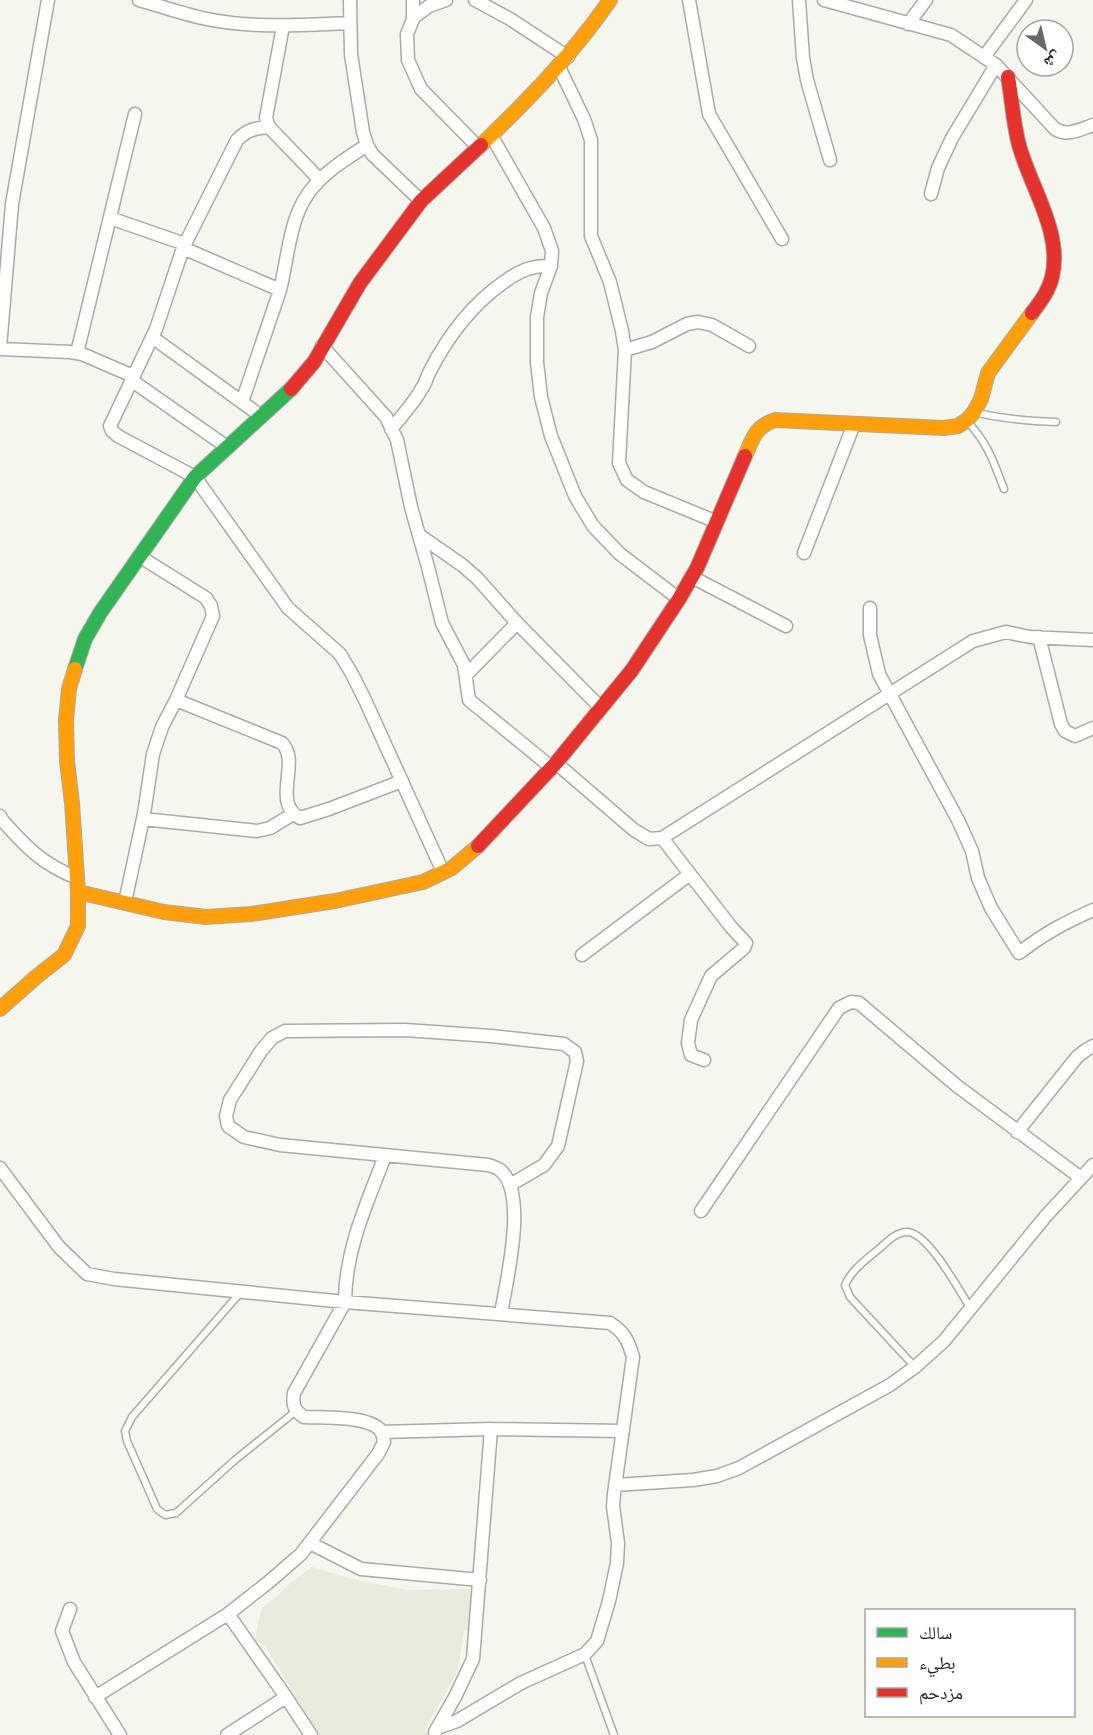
<svg xmlns="http://www.w3.org/2000/svg" width="1093" height="1735" font-family="'Roboto Serif','Noto Naskh Arabic',serif">
	<rect width="100%" height="100%" fill="#f5f6ee"/>
	<path fill="#e9ebdc" d="M312 1567 352 1579 407 1590 468 1589 475 1598V1629L464 1630 458 1670 425 1730 428 1735H319L265 1646 255 1640 261 1610 292 1582Z"/>
	<g fill="none" stroke-linecap="round" stroke-linejoin="round">
		<defs>
			<path id="lane" d="M974 412C1002 419 1028 421 1056 422
				M967 421C988 444 993 460 1004 489
				M240 1293 132 1417 125 1431 127 1441 157 1509 165 1515 176 1513 235 1460 296 1411
				M915 1367 850 1297 845 1285C852 1269 867 1259 880 1248 887 1242 896 1232 907 1232 928 1232 960 1292 971 1309
				M585 1655 614 1735"/>
			<path id="street" d="M139 0C160 6 181 13 202 18 251 29 301 25 350 23
				M350 0 351 54 363 132 367 145 372 154 421 201
				M413 0V18
				M446 0 429 6 414 17 407 34 408 60 421 89 478 147
				M475 0 510 19 568 57
				M689 0 709 114 782 239
				M799 0 803 58 807 80 830 160
				M824 0 951 35 996 65 1055 129C1067 137 1081 129 1093 125
				M908 24 926 0
				M283 26 266 118 269 127 320 180
				M984 57 1026 0
				M559 67 584 119 591 140V236L610 282 622 331 625 350 619 463 627 480 644 492 717 522
				M269 127C255 128 247 130 237 140L183 248 156 329 110 426 112 431 118 436 195 477 288 608 340 654 352 674 365 700 443 872
				M491 135 544 228 552 251 551 266 541 293 537 317V362L541 397 551 436 575 496 593 526 620 554 679 599
				M931 194 938 168 952 138 996 65
				M110 218 185 244
				M183 248 280 290C289 254 289 213 315 185 329 169 349 157 367 145
				M152 337 261 416
				M322 346 386 417 397 440 411 507 428 567 442 623 464 665 469 700 551 767
				M0 348 12 204 48 0
				M0 349 70 352 82 354 133 376
				M625 350 652 342 687 324 698 322 712 325 749 346
				M77 353 135 114
				M131 380 227 447
				M242 402 280 290
				M391 429C402 416 414 403 422 388 426 383 427 376 430 371 448 336 471 305 504 282 519 271 532 265 551 266
				M419 535 462 565 477 578 517 623 601 708
				M804 553 854 424
				M692 577 786 626
				M870 608V635L879 674 958 820 972 851 978 878 991 908 1019 953C1045 933 1064 923 1093 910
				M1039 637 1061 724 1065 731 1075 736 1093 728
				M466 675 517 623
				M176 700 282 743C301 762 271 803 300 818L329 809 402 781
				M556 763 634 830 649 839 662 838 973 641 1006 632 1030 637 1093 640
				M0 816 2 820C26 847 42 864 77 878
				M143 819 257 831 270 828 293 814
				M662 838 731 927 746 943 744 948 711 976 691 1020 688 1043 691 1055 704 1060
				M125 902 144 814 153 754 162 727 176 700 213 616 211 606 206 598 139 556
				M582 955 690 874
				M1017 1132 1077 1057 1086 1050 1093 1046
				M0 1168 59 1247 87 1274 114 1279 345 1302 610 1323C625 1333 628 1340 633 1357L614 1494 613 1506 618 1543 617 1563 609 1601 597 1641 585 1654 521 1683 457 1721 437 1728
				M701 1211 839 1008 851 1002 859 1003 957 1086 1081 1178
				M501 1314C506 1282 528 1195 501 1171 498 1168 492 1166 488 1165L280 1145 244 1137 228 1126 226 1116 230 1100 261 1051 272 1038 285 1031 405 1030 491 1036 564 1044 575 1052 577 1061 558 1146 544 1165 510 1185
				M381 1432 491 1429 623 1431
				M615 1485 693 1480 717 1476 739 1468 890 1385 915 1367 944 1341 1045 1217 1093 1165
				M310 1543 361 1569 480 1580
				M70 1609 62 1631 74 1662 120 1735
				M228 1614 286 1697 311 1735
				M95 1697 228 1614 270 1581 301 1554 378 1454 384 1442C383 1438 383 1435 382 1432 371 1415 323 1418 304 1417 294 1410 292 1405 294 1393L345 1302C345 1250 367 1203 385 1156
				M435 1732 455 1697 473 1659 491 1429
				M227 1735 286 1697"/>
			<path id="fast" d="M75 669 85 639 100 613 195 477 291 389"/>
			<path id="slow" d="M481 145C528 100 573 54 610 0
				M745 456C753 438 755 427 775 420L944 428 958 426 967 420 974 412 981 399 988 373 1032 313
				M78 892 164 912 206 917 251 914 335 901 423 882 452 868 478 846
				M0 1009 36 977 64 955 78 926V892L72 803 67 761 66 720 69 689 75 669"/>
			<path id="jam" d="M1008 77C1012 99 1013 123 1019 145 1030 186 1063 233 1052 277 1049 291 1040 302 1032 313
				M291 389 314 362 360 283 421 201 481 145
				M478 846 556 763 632 670 679 599 697 568 745 456"/>
		</defs>
		<use href="#lane" stroke="#aaaba5" stroke-width="9"/>
		<use href="#street" stroke="#aaaba5" stroke-width="15"/>
		<use href="#fast" stroke="#aaaba5" stroke-width="16"/>
		<use href="#slow" stroke="#aaaba5" stroke-width="16"/>
		<use href="#jam" stroke="#aaaba5" stroke-width="16"/>
		<use href="#lane" stroke="#fefefc" stroke-width="6"/>
		<use href="#street" stroke="#fefefc" stroke-width="12"/>
		<use href="#fast" stroke="#30b455" stroke-width="14"/>
		<use href="#slow" stroke="#ff9f0a" stroke-width="14"/>
		<use href="#jam" stroke="#e5322d" stroke-width="14"/>
	</g>
	<rect x="865" y="1609" width="210" height="108" fill="#ffffff" stroke="#a5a5a3" stroke-width="1.5"/>
	<rect x="877" y="1628" width="30" height="9" fill="#30b455" stroke="#a5a5a3" stroke-width="1.5"/>
	<text x="919" y="1639" font-size="18" fill="#1e1f19">سالك</text>
	<rect x="877" y="1658" width="30" height="9" fill="#ff9f0a" stroke="#a5a5a3" stroke-width="1.5"/>
	<text x="919" y="1669" font-size="18" fill="#1e1f19">بطيء</text>
	<rect x="877" y="1688" width="30" height="9" fill="#e5322d" stroke="#a5a5a3" stroke-width="1.5"/>
	<text x="919" y="1699" font-size="18" fill="#1e1f19">مزدحم</text>
	<g transform="translate(1045 48) rotate(146)"><circle r="28" fill="#ffffff" stroke="#a5a5a3" stroke-width="1.5"/>
	<path d="M0-4.5L10 22L0 15L-10 22Z" fill="#696a64"/>
	<text y="-9" font-size="16" font-weight="bold" text-anchor="middle" fill="#1e1f19">ش</text>
	</g>
</svg>
